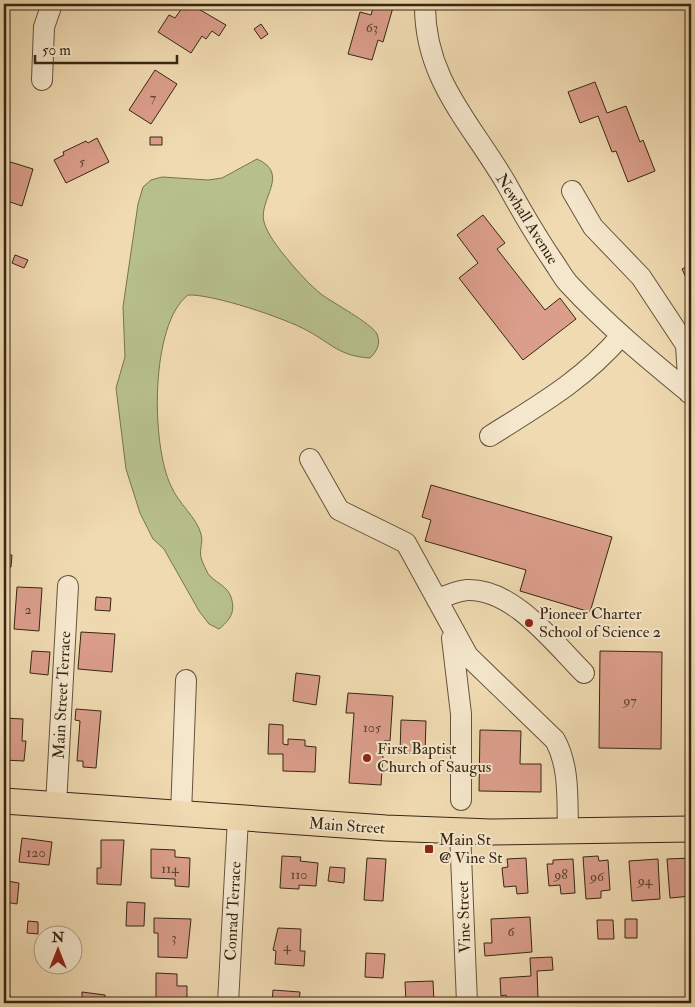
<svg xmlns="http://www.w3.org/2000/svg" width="695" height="1007" font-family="'IM FELL Double Pica',serif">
	<rect width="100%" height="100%" fill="#f0dab1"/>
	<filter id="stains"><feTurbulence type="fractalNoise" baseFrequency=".004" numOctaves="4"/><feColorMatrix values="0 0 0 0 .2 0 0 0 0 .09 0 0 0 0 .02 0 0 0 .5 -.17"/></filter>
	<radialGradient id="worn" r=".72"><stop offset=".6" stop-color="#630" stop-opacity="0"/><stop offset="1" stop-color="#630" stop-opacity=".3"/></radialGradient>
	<path fill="#b7c08d" stroke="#767451" d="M257 159C291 174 258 199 264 222 268 237 284 255 294 267 302 276 311 286 321 294 333 303 371 323 377 334 381 344 377 351 370 358 339 356 332 344 308 331 285 318 213 294 188 295 150 324 151 445 171 486 178 503 197 518 201 534 204 544 197 552 203 563 205 567 207 573 210 576 218 584 227 586 231 597 236 612 230 620 219 629L209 624 199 611 164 549 153 539 140 513 126 469 116 388 125 357 123 307 138 204 143 187 151 180 162 177 208 180 222 178Z"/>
	<path fill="#db9e8b" stroke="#362715" d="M190 4 226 25 219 36 212 31 206 39 202 36 191 53 158 32 169 15 175 18 182 8 186 10Z
		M374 4H394L383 42 378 40 372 60 348 54 360 12 371 15Z
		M261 24 268 34 261 39 254 29Z
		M155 70 177 84 151 124 129 110Z
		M595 82 607 113 626 106 640 142 643 140 655 171 628 182 616 151 612 152 598 116 580 123 568 92Z
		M150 137H162V145H150Z
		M97 138 109 162 66 183 54 160 64 155 63 152 86 141 88 143Z
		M4 160 33 169 22 206 4 200Z
		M483 215 505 243 497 249 545 310 560 298 576 319 523 360 459 278 478 263 457 235Z
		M15 255 28 260 24 268 12 263Z
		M691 265V288L682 269Z
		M431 485 612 537 590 612 520 591 526 570 425 541 431 520 422 517Z
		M4 555H12L11 567H4Z
		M17 587 42 588 39 631 14 629Z
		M96 597 111 598 110 611 95 610Z
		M81 632 115 634 112 672 78 669Z
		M32 651 50 652 48 675 30 673Z
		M600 651 662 652 661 749 599 748Z
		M296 673 320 676 316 705 293 701Z
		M348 693 393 696 390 741H384L381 785 349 783 354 713H346Z
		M76 709 101 711 96 768 83 767V761H77L80 721 75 720Z
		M4 718 23 719 22 741H26L24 761 4 760Z
		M401 720 426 721 425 754 400 753Z
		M269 724 283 725V744L288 745V739L305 740V746L316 747 315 772 283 771V754H268Z
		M480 730 521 731 520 764H541V792L479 791Z
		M22 838 52 842 49 865 19 862Z
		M101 840H124L121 885 97 884V868H101Z
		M151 849 175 850V857L190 858 189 887 175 886V879L151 878Z
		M282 856 301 857 300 861 318 863 316 886 299 885V889L280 888Z
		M598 856 599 861 608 860 610 890 601 891V898L586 899 583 857Z
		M367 858 386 859 383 901 364 900Z
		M526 858 528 893 517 894 516 886 504 887 502 868 508 867 507 859Z
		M691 858V896L670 898 667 859Z
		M573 859 575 893 561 894 560 885 549 886 547 864H553V860Z
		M658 859 660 899 632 901 629 861Z
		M330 867 345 868 344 883 328 881Z
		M7 881 19 883 17 904 5 902Z
		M127 902 145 903 144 926H126Z
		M530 917 532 952 485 956 484 943H492L491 919Z
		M154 918 191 919 187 958 158 957V933H154Z
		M625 919H637V938H625Z
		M597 920H613L614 939H598Z
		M28 921 38 922V934L27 933Z
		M278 928 301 929 300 951H305L304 966 275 964 276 951 273 950Z
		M366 953 385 954 383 978 365 977Z
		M552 957 553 970 537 971 538 998 507 1000 506 995 501 996 500 978 531 976 530 958Z
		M156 973 177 974V986H187V1003H156Z
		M433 981 434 1003H406L405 982Z
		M273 990 300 992 299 1003H272Z
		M82 992 105 995V1003H58L59 998 82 1000Z
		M10 995 11 1001 26 999 27 1003H4V996Z"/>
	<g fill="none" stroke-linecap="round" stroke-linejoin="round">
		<defs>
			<path id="minor" d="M425 4C424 79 471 123 506 183 521 210 536 236 553 261 558 268 562 276 568 283 606 324 648 359 691 394
				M42 80 44 27 52 4
				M572 191 593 227 641 277 686 345 689 393
				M490 436C539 405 582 381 621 336
				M310 459 339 510 406 543 468 656 555 740C570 767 567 801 568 831
				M437 600C447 595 456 591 467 590 513 588 554 643 584 673
				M452 638 461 714V800
				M56 805 68 586
				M181 814 186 680
				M460 831 467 1003
				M228 1003 238 818"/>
			<path id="major" d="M4 801 386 828 491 832 691 829"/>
		</defs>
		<use href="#minor" stroke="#64543c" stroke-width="22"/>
		<use href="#major" stroke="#362715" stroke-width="27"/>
		<use href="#minor" stroke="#f5e7cc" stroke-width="20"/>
		<use href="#major" stroke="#f0dab1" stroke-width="25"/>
	</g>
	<g fill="#8f2418" stroke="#f5e7cc" stroke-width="2">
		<circle cx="529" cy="623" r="5"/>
		<circle cx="367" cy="758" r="5"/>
		<rect x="424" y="844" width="10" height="10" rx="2.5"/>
	</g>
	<g text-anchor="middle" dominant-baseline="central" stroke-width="4" stroke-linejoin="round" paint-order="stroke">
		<g font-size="14" fill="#5f4532">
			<text x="372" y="27">63</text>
			<text x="153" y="97">7</text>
			<text x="82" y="161">5</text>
			<text x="28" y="609">2</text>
			<text x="630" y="700">97</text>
			<text x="372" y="727">105</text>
			<text x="36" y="852">120</text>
			<text x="170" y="868">114</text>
			<text x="299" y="874">110</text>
			<text x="561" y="874">98</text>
			<text x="597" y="876">96</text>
			<text x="645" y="880">94</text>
			<text x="511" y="931">6</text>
			<text x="174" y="937">3</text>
			<text x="287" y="946">4</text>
		</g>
		<g font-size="16" fill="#362715" stroke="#f5e7cc">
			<text transform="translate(527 219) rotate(58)">Newhall Avenue</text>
			<text transform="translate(62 695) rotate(-87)">Main Street Terrace</text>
			<text transform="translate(347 826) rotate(4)">Main Street</text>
			<text transform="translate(233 911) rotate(-87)">Conrad Terrace</text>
			<text transform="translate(464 917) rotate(-92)">Vine Street</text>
		</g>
		<g font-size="16" fill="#362715" stroke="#f5e7cc" text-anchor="start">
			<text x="539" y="614">Pioneer Charter<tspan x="539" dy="18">School of Science 2</tspan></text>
			<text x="377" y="749">First Baptist<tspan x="377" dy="18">Church of Saugus</tspan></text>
			<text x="439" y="840">Main St<tspan x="439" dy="18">@ Vine St</tspan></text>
		</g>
	</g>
	<rect width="695" height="1007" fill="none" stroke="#f0dab1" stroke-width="20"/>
	<rect x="5" y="5" width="685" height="997" fill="none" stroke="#362715" stroke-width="2.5"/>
	<rect x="10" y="10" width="675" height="987" fill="none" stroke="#362715"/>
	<g transform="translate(58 950)"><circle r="24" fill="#f5e7cc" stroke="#a99a83"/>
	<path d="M0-4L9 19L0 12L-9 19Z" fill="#8f2418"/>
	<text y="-8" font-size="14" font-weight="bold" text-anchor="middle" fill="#362715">N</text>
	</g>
	<path d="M35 55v8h142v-8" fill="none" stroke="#362715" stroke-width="2.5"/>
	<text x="42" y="55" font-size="15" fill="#362715" stroke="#f5e7cc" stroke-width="4" paint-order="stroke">50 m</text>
	<rect width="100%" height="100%" filter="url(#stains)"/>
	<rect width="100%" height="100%" fill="url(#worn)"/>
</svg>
